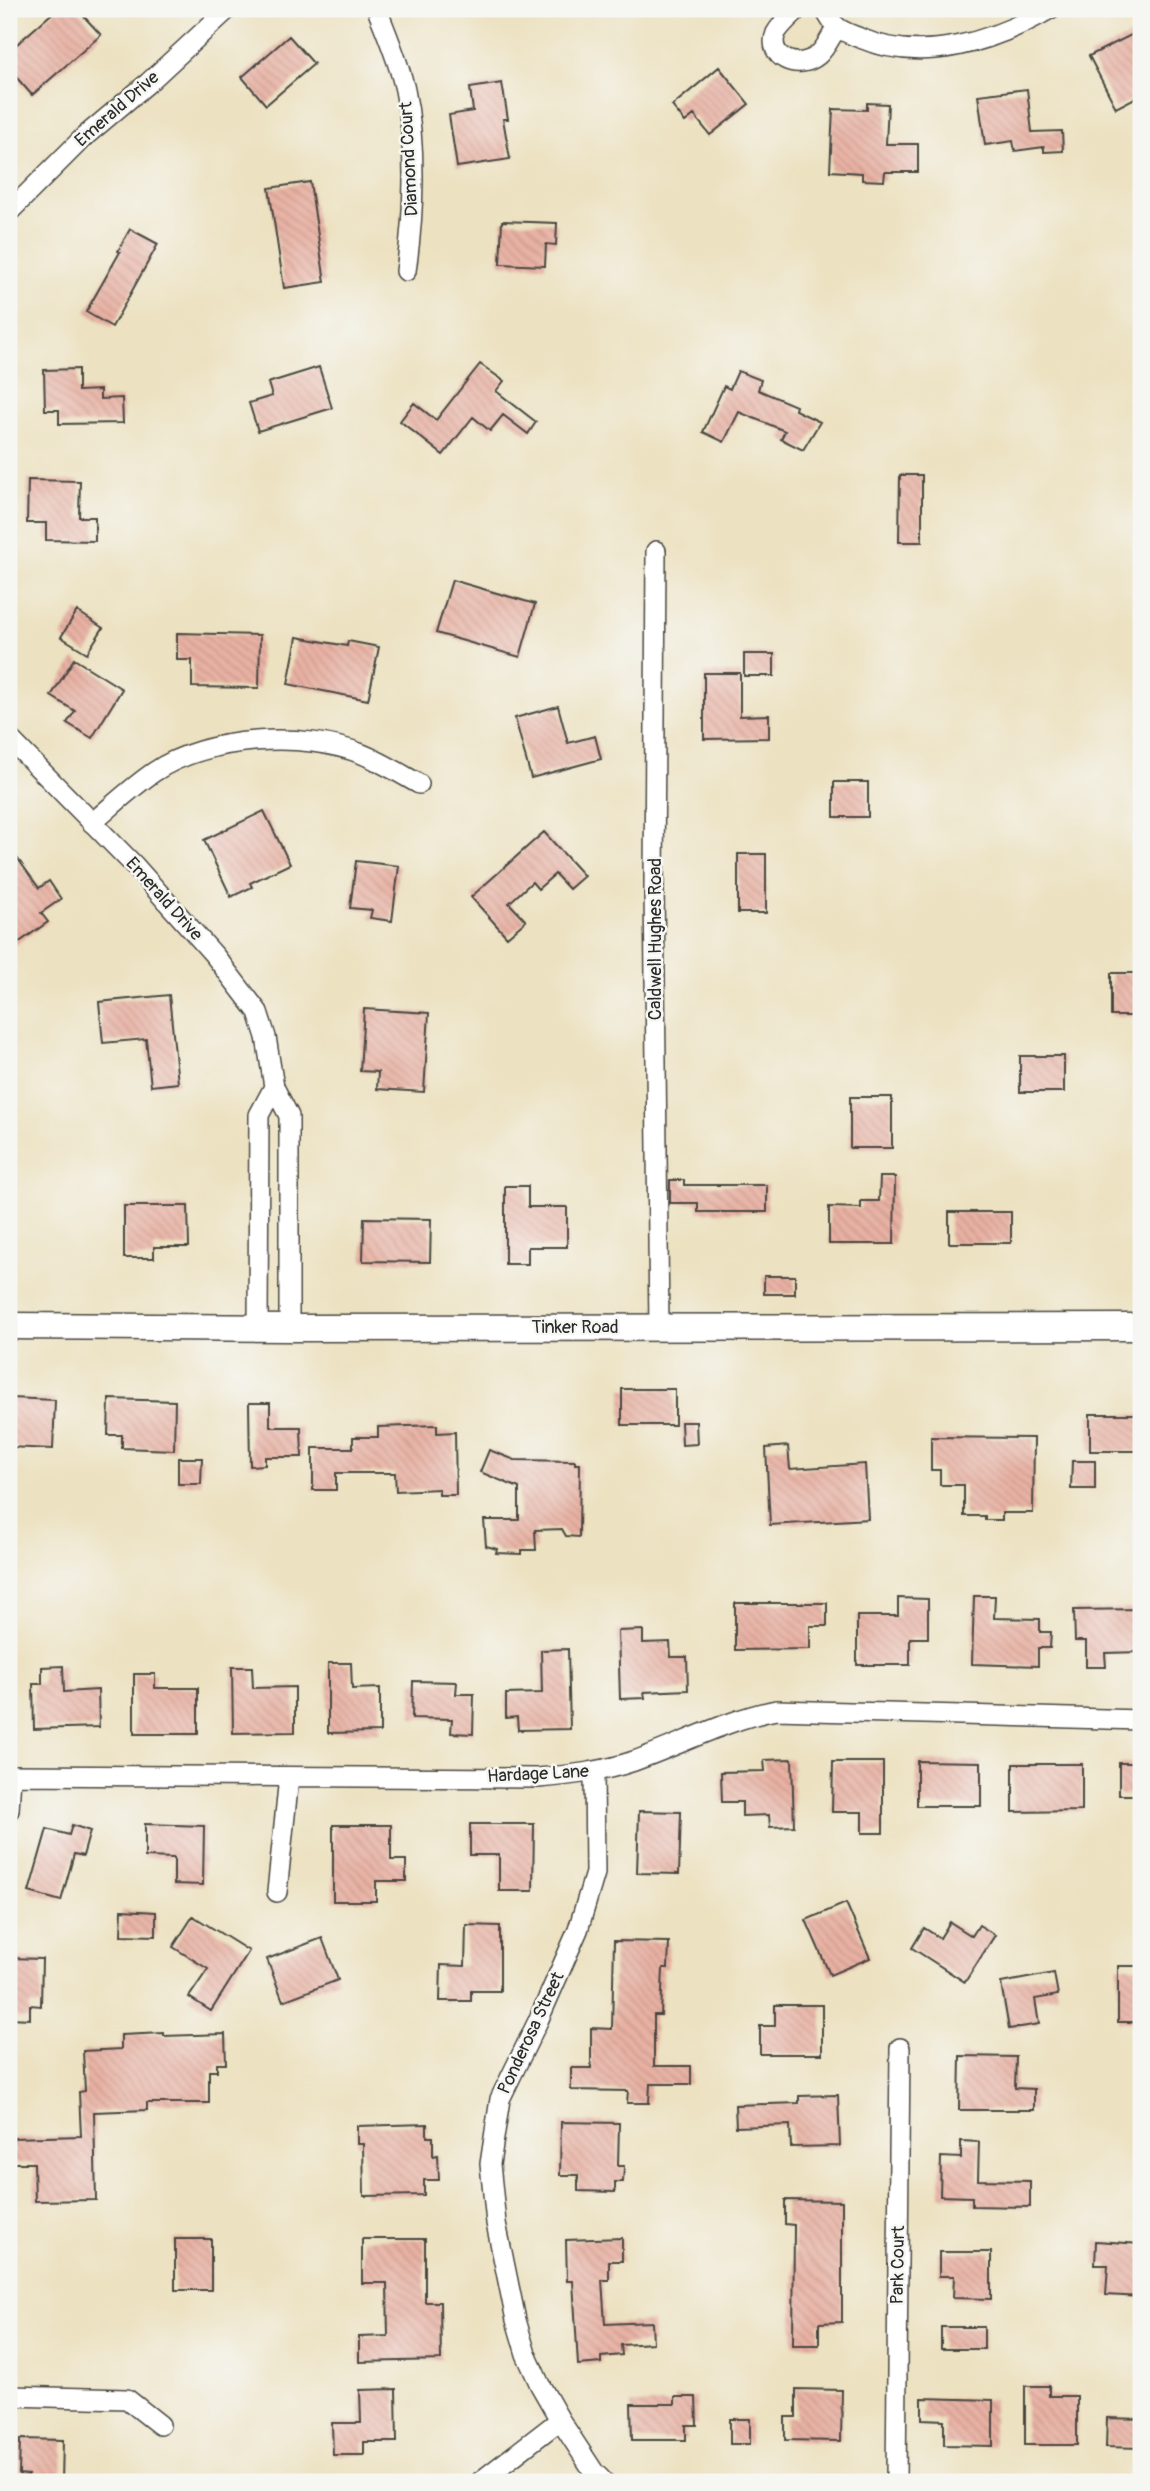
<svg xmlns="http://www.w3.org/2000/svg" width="1150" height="2491" font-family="Pangolin,sans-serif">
	<defs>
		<pattern id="building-back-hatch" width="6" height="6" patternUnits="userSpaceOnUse" patternTransform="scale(1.75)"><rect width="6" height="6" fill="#e8b1a3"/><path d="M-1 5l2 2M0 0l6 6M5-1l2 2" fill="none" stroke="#c7988c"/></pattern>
	</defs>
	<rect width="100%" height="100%" fill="#f6f6f2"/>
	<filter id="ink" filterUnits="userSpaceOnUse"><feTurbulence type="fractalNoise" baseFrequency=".0143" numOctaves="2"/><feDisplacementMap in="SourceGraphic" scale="14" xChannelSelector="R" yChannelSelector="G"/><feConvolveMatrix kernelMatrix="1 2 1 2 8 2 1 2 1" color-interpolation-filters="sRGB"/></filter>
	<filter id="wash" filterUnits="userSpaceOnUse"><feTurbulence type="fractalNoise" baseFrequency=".00686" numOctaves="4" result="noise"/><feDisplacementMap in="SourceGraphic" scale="28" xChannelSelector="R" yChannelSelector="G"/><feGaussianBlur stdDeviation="1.57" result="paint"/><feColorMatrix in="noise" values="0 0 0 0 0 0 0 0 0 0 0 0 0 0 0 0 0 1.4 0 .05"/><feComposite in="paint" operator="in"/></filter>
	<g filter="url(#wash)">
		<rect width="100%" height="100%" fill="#ece1c0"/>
		<g id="blocks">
			<path fill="url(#building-back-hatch)" d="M57 9H77L101 35 32 95 9 69V51Z
				M1137 32 1141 39V95L1116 108 1089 56Z
				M289 36 314 64 266 105 242 77Z
				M719 67 749 104 710 135 694 115 685 122 672 106Z
				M502 83 508 119H503L510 159 457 167 449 115 473 111 470 88Z
				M1027 89 1032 132 1062 131 1063 151 1044 152V147L1015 151 1013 141 985 145 978 95Z
				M867 103 888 104 886 144H918V172H885L884 181 862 180V173L830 171 833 109 867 110Z
				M310 182 325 282 284 288 269 188Z
				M502 221 557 223 556 245 546 244 545 266 500 264Z
				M130 229 158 244 112 327 86 312 120 252 118 251Z
				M480 364 504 381 496 391 536 422 528 434 503 415 490 431 473 417 443 455 400 421 414 403 436 420Z
				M319 367 332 408 258 431 249 403 272 396 268 383Z
				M78 369V391L100 390V399L122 398 123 423 59 424V410H45L44 370Z
				M738 371 761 380 758 390 796 406 795 410 820 422 803 450 781 439 785 431 739 412 724 442 703 432 724 386 730 389Z
				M900 475H922V542H899Z
				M28 480 80 481 79 517H95V541L46 540V523H27Z
				M452 580 535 604 520 657 436 633Z
				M77 611 103 628 87 653 61 637Z
				M177 633 260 635 259 688 192 687V660H177Z
				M297 637 347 646 348 641 379 647 368 700 288 684Z
				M744 654H774V676H744Z
				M74 659 122 689 92 738 67 723 75 711 51 696Z
				M704 673H740V716L769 715V738L704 739Z
				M558 706 568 743 595 736 601 759 531 778 515 718Z
				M834 782H868V817H834Z
				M264 811 290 864 250 883 252 887 231 897 204 840Z
				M544 832 584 876 569 889 555 874 538 889 532 882 509 903 526 921 507 937 471 897Z
				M738 854H766V913H738Z
				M18 859 39 888 49 881 61 899 41 913 48 922 15 945 9 936V865Z
				M356 861 399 866 392 921 370 918 372 910 350 908Z
				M1111 973H1141V1016H1111Z
				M169 995 178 1083 151 1086 146 1039 103 1043 99 1002Z
				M364 1009 429 1013 424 1092 377 1089 378 1072 360 1071Z
				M1020 1056H1064V1092H1020Z
				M850 1097H892V1148H850Z
				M880 1177H895L894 1244H829V1207L861 1208V1201H879Z
				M670 1180H684V1185H767V1212H698V1203H670Z
				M505 1186H528V1207H567V1247H528V1264H505Z
				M124 1206H188L189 1247H154V1258H124Z
				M949 1212H1011V1243H949Z
				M364 1218 431 1219 430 1262 363 1261Z
				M764 1276H795V1294H764Z
				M622 1389H675V1425H622Z
				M11 1398 55 1400 53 1449 9 1447Z
				M109 1399 175 1401 174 1450 122 1448V1435H108Z
				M249 1403H270V1427H301L302 1457H265V1465L250 1466Z
				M1090 1414H1141V1451H1090Z
				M681 1422H696L697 1444 682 1445Z
				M437 1425V1433L455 1432 456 1495H439V1489L396 1491 395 1473H336V1490H313V1448H353V1437H378V1427Z
				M931 1437 1034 1438 1033 1513H1002V1520H985V1516H964V1485H940V1470H931Z
				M788 1446 790 1469 865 1464 868 1519 770 1525 766 1448Z
				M489 1450 515 1460 575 1461V1464H580L579 1537 566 1536 562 1529 535 1530 536 1550H522V1554L496 1553 497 1549 486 1546 484 1520H519V1488L480 1472Z
				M178 1458H202L201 1484H178Z
				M1072 1461H1095V1489H1071Z
				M974 1596H995L994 1618 1040 1619V1632H1051L1050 1648H1038V1666L972 1664Z
				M898 1598 928 1599V1638H910V1665H857V1616H898Z
				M735 1603H827V1626H810V1649L735 1650Z
				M1141 1609V1652L1105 1653 1106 1667H1086V1641H1075L1074 1610Z
				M643 1630V1643L670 1642 671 1657H687L688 1690 644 1692 645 1698 620 1699 618 1631Z
				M568 1649 570 1729 518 1730 517 1717 506 1718V1694L542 1693 541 1650Z
				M328 1663H351L352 1689 380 1688V1732L328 1733Z
				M63 1666 64 1692 98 1690 99 1727 34 1729 33 1684H42V1667Z
				M232 1667H252L253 1688 295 1687V1732L233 1733Z
				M134 1674H155V1688H198V1734H134Z
				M413 1681 457 1682 456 1694H474L473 1734 451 1733 452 1719 412 1718Z
				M792 1759 794 1826 770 1827 769 1815 742 1816V1802H722L721 1772 765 1771 764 1760Z
				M917 1761 981 1762V1806H917Z
				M833 1762H883V1833H862V1812H832Z
				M1119 1763H1141V1795H1119Z
				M1013 1764H1082V1811L1013 1812Z
				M639 1811 681 1812 679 1874 637 1873Z
				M145 1824 204 1826 203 1885 174 1884V1858L145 1857Z
				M470 1824H534L533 1891H499V1855H470Z
				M72 1825 90 1831 83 1856 74 1854 61 1901 29 1892 47 1829 69 1835Z
				M333 1825H391V1860H406V1881H376V1901H333Z
				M846 1903 870 1958 830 1975 806 1920Z
				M122 1910 156 1912V1936L121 1935Z
				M193 1916 249 1951 211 2011 189 1997 208 1969 173 1947Z
				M950 1922 972 1936 979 1925 995 1935 965 1982 912 1948 924 1928 940 1938Z
				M466 1925 500 1926V1991H471V2001H440L441 1965 465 1966Z
				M322 1938 338 1980 283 2001 267 1959Z
				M614 1941 669 1942 668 1968H663L661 2015H654V2066H691V2084H650L649 2103H627L628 2091 571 2090V2068H591V2028L612 2029Z
				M9 1958 42 1959 41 2006 30 2005V2019L9 2018Z
				M1118 1966H1141V2022H1118Z
				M1054 1973 1058 1995 1035 1999 1039 2024 1009 2029 1001 1983Z
				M775 2005H822V2054H760V2026H775Z
				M164 2033V2036L225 2034 226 2064H217V2071H209V2103H147V2110L94 2112 96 2200 35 2201 34 2163H14L13 2138 81 2136 79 2092 85 2091 83 2051 121 2049V2035Z
				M960 2056 1016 2057 1015 2088 1034 2089V2110H959Z
				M838 2095 840 2146 791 2147 790 2125 736 2127 735 2105 799 2103V2096Z
				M561 2122 619 2123 618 2166H624L623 2182H615V2192L578 2191V2175H560Z
				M427 2124V2137H433V2156L438 2155 439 2180H424V2195L364 2196 363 2144H357V2126Z
				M961 2141 979 2142 978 2180 1030 2181V2207L972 2206V2197L940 2196 941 2157 961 2158Z
				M785 2200 842 2201V2322L819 2323V2345H793L794 2225 785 2224Z
				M622 2238V2261H609V2280H602L605 2324 652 2322 653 2343 621 2345 622 2355 601 2357V2363L578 2365 573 2281H567L566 2240Z
				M175 2239H211V2290H175Z
				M362 2239H425V2302H440L441 2360 359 2362V2337L388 2336 387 2283H362Z
				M1096 2241 1141 2244V2297L1106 2295 1108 2265H1095Z
				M939 2252H991V2299L953 2298 954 2276H939Z
				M941 2327H984V2349H941Z
				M1025 2386H1049V2396H1077V2445H1025Z
				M396 2389 397 2442H364V2455H333L332 2423H361L360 2390Z
				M796 2389 842 2390 841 2441 785 2440V2417H796Z
				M675 2397H696L697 2425H686V2440H632L631 2404H675Z
				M922 2398 993 2400V2446L944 2445V2420L922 2419Z
				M1107 2418 1141 2419V2448L1106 2447Z
				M730 2419H750V2444H730Z
				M20 2439 63 2440 62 2482H28V2475L19 2474Z"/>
		</g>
	</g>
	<g filter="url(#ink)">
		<use href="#blocks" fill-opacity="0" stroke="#484641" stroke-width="2"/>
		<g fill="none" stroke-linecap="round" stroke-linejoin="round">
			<defs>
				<path id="minor" d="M377 9C387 35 399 62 405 90 417 146 414 215 406 271
					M798 9C791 16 781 24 776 33 766 57 798 72 818 55 826 48 831 36 837 27
					M824 9C828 14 831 22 836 26 842 32 853 35 860 38 923 65 994 41 1050 9
					M9 212 84 137 148 83 228 9
					M656 551 654 888 659 1327
					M9 738 135 866 215 956 258 1012 266 1037 274 1087 289 1116V1328
					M92 823C112 806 132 787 154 772 206 736 305 731 362 754 382 762 401 774 419 784
					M258 1328 259 1115 274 1087
					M594 1772 595 1873 578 1930 538 2021 500 2099 490 2164 496 2223 516 2320 526 2354 540 2385 560 2420 594 2472 604 2482
					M9 1775 538 1778C571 1775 602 1772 634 1761 682 1744 726 1720 776 1710L1141 1720
					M9 1810 11 1775
					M277 1892 289 1777
					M9 2396 127 2399 160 2425
					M481 2481 560 2420
					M896 2482 900 2048"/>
				<path id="secondary" d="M9 1326 289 1328 1141 1327"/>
			</defs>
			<use href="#minor" stroke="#484641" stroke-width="22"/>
			<use href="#secondary" stroke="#484641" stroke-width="29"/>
			<use href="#minor" stroke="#fff" stroke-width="19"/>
			<use href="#secondary" stroke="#fff" stroke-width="26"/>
		</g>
	</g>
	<g text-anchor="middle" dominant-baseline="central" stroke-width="5" stroke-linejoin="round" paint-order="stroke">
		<g font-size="18" fill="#2b2b2b" stroke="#f6f6f2">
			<text transform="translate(117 109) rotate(-41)">Emerald Drive</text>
			<text transform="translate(409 159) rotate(-93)">Diamond Court</text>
			<text transform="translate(164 899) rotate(48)">Emerald Drive</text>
			<text transform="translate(655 939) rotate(-90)">Caldwell Hughes Road</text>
			<text x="575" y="1327">Tinker Road</text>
			<text transform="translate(538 1774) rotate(-3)">Hardage Lane</text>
			<text transform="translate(531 2033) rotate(-65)">Ponderosa Street</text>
			<text transform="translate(898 2265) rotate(-89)">Park Court</text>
		</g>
	</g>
	<rect width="1150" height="2491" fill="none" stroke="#f6f6f2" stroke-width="35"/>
</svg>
